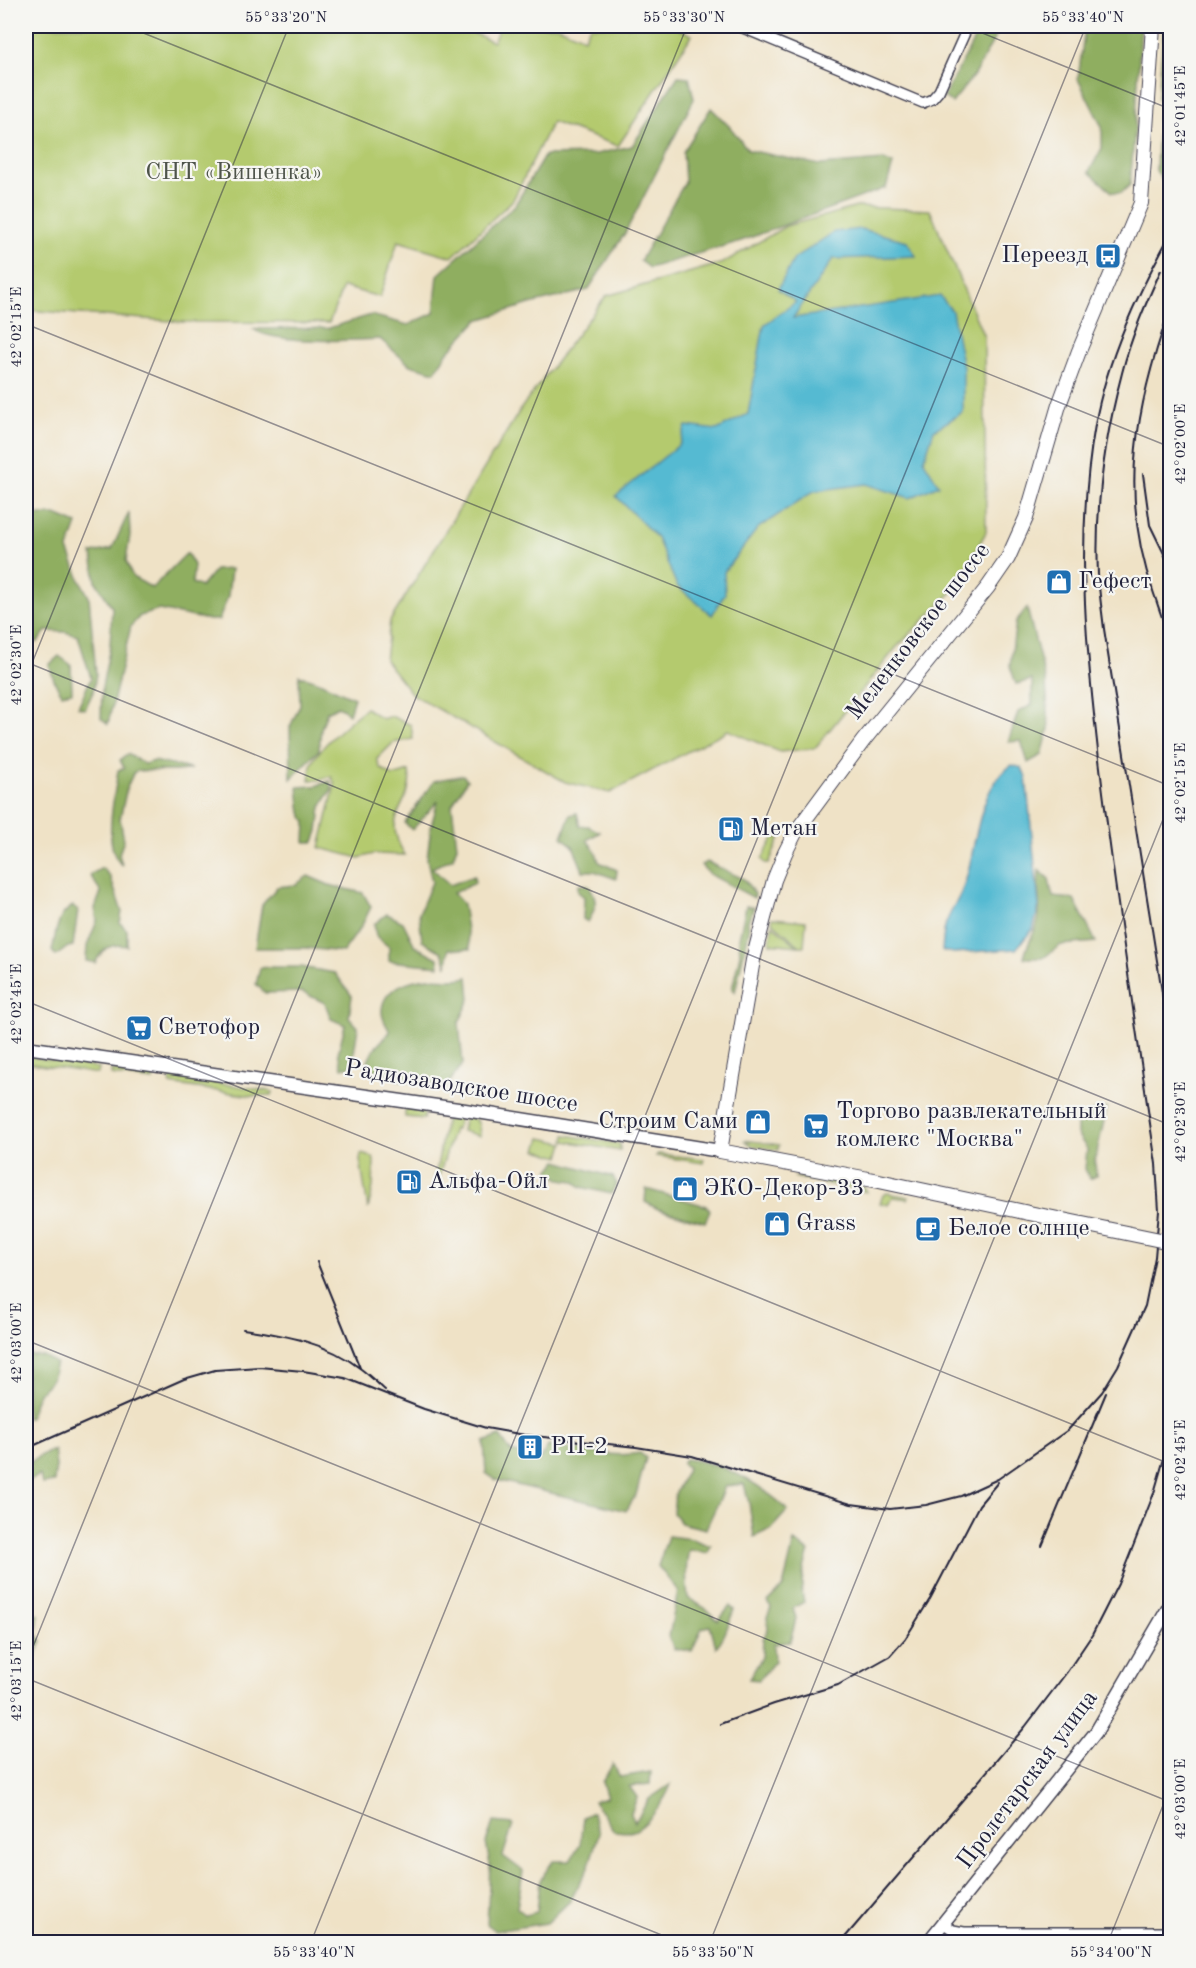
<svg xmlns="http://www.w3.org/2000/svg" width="1196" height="1968" font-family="'Old Standard TT',serif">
	<rect width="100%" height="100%" fill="#f6f6f2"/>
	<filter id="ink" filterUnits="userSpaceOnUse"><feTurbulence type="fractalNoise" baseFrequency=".0167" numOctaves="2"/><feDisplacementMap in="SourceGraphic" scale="12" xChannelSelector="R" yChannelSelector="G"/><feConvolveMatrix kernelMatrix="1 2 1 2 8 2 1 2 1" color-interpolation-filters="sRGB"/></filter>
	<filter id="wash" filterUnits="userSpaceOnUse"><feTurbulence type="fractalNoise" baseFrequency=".008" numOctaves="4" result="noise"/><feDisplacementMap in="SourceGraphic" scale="24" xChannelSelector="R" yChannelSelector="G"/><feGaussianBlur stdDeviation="1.35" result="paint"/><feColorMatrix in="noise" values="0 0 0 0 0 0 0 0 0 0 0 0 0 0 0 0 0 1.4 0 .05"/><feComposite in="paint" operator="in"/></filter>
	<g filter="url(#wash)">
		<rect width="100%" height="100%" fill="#efe2c6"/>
		<path fill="#b4ca6e" stroke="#6b7654" stroke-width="1.5" d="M26 26H458L493 42 500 26H557L584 38 590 26H672L692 35 618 146 552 122 513 200 452 257 398 241 380 297 343 287 329 323 184 322 26 310Z
			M857 207 930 210 984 337 986 532 953 591 896 648 815 748 780 752 728 730 610 793 565 782 412 694 385 660 390 621 522 407 606 296 723 263 786 226Z
			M366 708 382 719 391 716 411 725 413 739 393 743 377 759 380 768 393 776 409 771C415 807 378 812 405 855L374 854 359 858 320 848 335 784 331 776 320 780H310C310 776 310 770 311 766 316 749 352 719 366 708Z
			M774 837 780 838 769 863H765L762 859Z
			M772 918 806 921 804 946H800L772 922Z
			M772 925 798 946 770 943Z
			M26 1056 99 1068 98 1074 26 1063Z
			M111 1070 154 1076 153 1081 111 1075Z
			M171 1077C206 1082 239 1085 273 1092L272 1095 252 1096 170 1084Z
			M407 1109 424 1112V1119L405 1117V1111Z
			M452 1117 460 1118 456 1130 454 1129 438 1179 435 1178 445 1122Z
			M468 1117C480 1119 479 1125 480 1136L462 1131 464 1120Z
			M566 1135 620 1144V1151L565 1141Z
			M541 1138 564 1143 560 1157 537 1150Z
			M744 1140 779 1145 778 1150 751 1145Z
			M361 1154 373 1157 374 1161 373 1187 368 1209 360 1160Z
			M658 1154 704 1159 703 1163 656 1156Z
			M809 1176 864 1187 867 1192 794 1177Z
			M887 1193 909 1197 908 1199 893 1197 888 1205 880 1203 883 1195Z"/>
		<path fill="#8fae61" stroke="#58684e" stroke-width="1.5" d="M981 26H999V30L974 75 952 103 944 97Z
			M1085 26H1141L1136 117 1130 185 1121 193 1112 192 1089 172 1102 148V127L1078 79Z
			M1164 26H1168L1161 104 1158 99Z
			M678 76 689 77 694 99 625 233 588 290 530 304 478 320 447 353 435 372 410 365 380 339C350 340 276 345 253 329L329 328 371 315 408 325 434 313 438 275 515 205 545 155 596 154 632 146Z
			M1170 107V184L1167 187 1156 171 1159 108Z
			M711 108 730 127 748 150 820 165 884 160 893 164 886 188 741 241 649 268 640 261 685 182 683 152Z
			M129 512 130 535 126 561 133 577 152 588 187 553 194 565 192 583 201 587 215 570 231 569 228 596 219 620H209L159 610 140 616 131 626 108 724 101 718 102 687 110 646 112 607 96 582 92 553 112 549Z
			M32 515H56L77 524 68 549 80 580 89 597 96 674 93 692 85 709 78 707 91 678 78 636 65 632 46 631 37 643 26 637V564Z
			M1027 608 1046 682 1049 729 1042 755 1028 763 1021 741 1008 742 1018 712 1032 705V680L1016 684 1010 666 1016 621Z
			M59 656 71 665 72 692 62 694 55 683 49 665Z
			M299 675 317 681 354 698 349 714 338 706 327 712 321 729 319 750 291 779 290 727 300 705Z
			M129 754 144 764 154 761 191 769C172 774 153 768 134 772L127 787 120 819 124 840 119 854 122 865C101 849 115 794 118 770L124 768 120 760Z
			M463 775 467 780 452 805 457 846 453 858 432 868 450 885 474 876 475 883 453 893 463 904 470 949H449L447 966 442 952 422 941 419 913 432 882 427 859 431 826 438 801 412 830 405 823 434 781Z
			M330 781 332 789 321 807 318 831 314 842H305L306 822 301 813 298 787 315 786Z
			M577 813 580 826H588L600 832 587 840 596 852 599 862 617 870 616 879 594 871H583L573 846 562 837 570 815Z
			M707 862 744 879 755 894 754 898 709 874 701 865Z
			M102 868 110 876 122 912 120 923 127 930V946C110 943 103 948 95 963L86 961 87 946 97 921 95 908 101 892 90 875Z
			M1039 870 1049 879 1053 897 1074 899 1096 942 1061 945 1043 958H1024C1026 947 1032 938 1036 927 1041 914 1039 902 1038 889 1038 883 1039 877 1039 870Z
			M308 876 329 885 363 893 371 907 361 927 343 952 305 948H255L262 905 277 887 295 885Z
			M578 885H588C599 898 596 909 588 922L583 919 584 897 578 892Z
			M73 906 78 910 73 946 68 947 56 956 52 951C56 934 56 915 73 906Z
			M746 906 754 907 748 921 749 931 735 992 732 989 740 954 739 938Z
			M387 914 403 922 415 946 438 958 439 966 389 961V947L376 936 374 924Z
			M269 967H301L335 973 352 996 349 1017 358 1027 352 1066 342 1068 338 1053 345 1025 331 1019 325 1003 302 992 265 993 256 984 260 968Z
			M468 977 470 999 459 1023 463 1064 446 1087 399 1080 383 1072 365 1067 374 1049 390 1032C387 1026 381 1018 382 1010 383 988 410 979 430 978 443 978 454 981 468 977Z
			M1107 1108 1095 1160 1096 1176 1090 1179 1085 1169 1087 1149 1077 1134V1124L1094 1110Z
			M557 1161 613 1177 617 1184 611 1194 581 1187 574 1181 560 1179 549 1171Z
			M646 1189 706 1206 710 1210 705 1222 658 1209 645 1202Z
			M26 1354 43 1356 56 1363 52 1379 38 1394 29 1418H26Z
			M500 1436 511 1452 540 1459 548 1446C579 1448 610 1459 640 1453L646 1458 636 1495 626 1511 496 1480 486 1473 484 1442Z
			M54 1450 56 1466 54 1482 42 1484 40 1475 26 1483V1465L45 1453Z
			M685 1459C726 1463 759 1483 788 1510L771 1529 754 1537 749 1503 744 1484 725 1486C720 1501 712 1514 706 1529L681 1523 673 1513 675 1495 688 1467 682 1464Z
			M668 1536 692 1539 711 1546 708 1553 689 1550C685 1565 686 1582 688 1598L705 1608 718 1621 730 1606 734 1610C728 1623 726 1637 716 1647L710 1626 702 1628 692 1651 674 1649 669 1637 678 1591 658 1566Z
			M794 1542 809 1551C804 1567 799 1586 804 1602L793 1608 796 1619 790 1642 774 1644 775 1661 759 1680 749 1679 762 1657 763 1639 768 1629 767 1617 771 1608 768 1602 783 1587Z
			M26 1612 39 1615 36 1633 42 1641 32 1666 26 1667Z
			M613 1764 620 1777 651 1772 650 1784 629 1786 637 1797 631 1814 635 1822 649 1799 671 1784C667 1797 647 1827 633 1831 628 1833 620 1831 614 1831L594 1801 607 1798 602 1782Z
			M592 1812 599 1833 588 1868 570 1901 547 1923 495 1931 487 1925 490 1865 486 1843 493 1822 513 1824 503 1856 523 1871 517 1908 526 1915 537 1912 540 1880 553 1861H570L580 1845 583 1817Z"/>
		<path fill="#54bad2" stroke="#3b6e86" stroke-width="1.5" d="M1170 34V99L1164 94Z
			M861 229 907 241 916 256 833 259 793 318 940 296 952 311 963 368V412L934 430 924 461 939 485 910 498 866 484 814 491 758 528 724 572 725 594 712 615 677 586 657 538 616 496 680 444 686 426 717 430 748 414 764 325 796 302 778 289 794 259 834 232Z
			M1012 765 1022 768 1026 777 1039 906 1033 929 1016 949 954 953 942 951C943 942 943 932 946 923 951 910 959 899 964 886 977 848 976 789 1012 765Z"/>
	</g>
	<g filter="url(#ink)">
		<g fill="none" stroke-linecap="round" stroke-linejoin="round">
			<defs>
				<path id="minor" d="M738 26 923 103 932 99 939 91 968 26
					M944 1924 953 1930 964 1932H1170"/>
				<path id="tertiary" d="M26 1047 465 1110 720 1151
					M928 1942 1096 1732 1170 1605"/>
				<path id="secondary" d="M1029 1213 879 1181 720 1151 753 960 774 880 785 853 795 833 863 741 988 587 1008 558 1026 518 1059 405 1079 351 1141 203 1153 26"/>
			</defs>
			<use href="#minor" stroke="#413f50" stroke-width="12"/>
			<use href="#tertiary" stroke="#413f50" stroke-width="15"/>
			<use href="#secondary" stroke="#413f50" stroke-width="16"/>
			<use href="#minor" stroke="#fff" stroke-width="9"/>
			<use href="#tertiary" stroke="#fff" stroke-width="12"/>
			<use href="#secondary" stroke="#fff" stroke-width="14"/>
			<path stroke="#22223b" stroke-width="2" d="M1161 270C1146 303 1131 337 1122 373 1105 437 1095 508 1098 574 1099 592 1102 611 1104 629L1170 1042
				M1170 309C1136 405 1118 494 1154 594 1159 608 1163 623 1170 636
				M1143 474 1150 525 1170 566
				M317 1262 360 1368
				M243 1329C284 1335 327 1342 361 1369 369 1375 377 1383 385 1390
				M26 1449 184 1379 215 1370 259 1367 303 1371 345 1378 424 1409 486 1428 525 1435 636 1447 692 1456 851 1504 890 1509 926 1505 961 1496 998 1479 1068 1430 1102 1392 1118 1366 1145 1306 1155 1257 1159 1211 1156 1164C1137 1035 1117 906 1101 776 1087 660 1074 541 1095 425 1107 358 1138 293 1170 235
				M1042 1546 1106 1393
				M720 1724 774 1704 838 1685 890 1656 905 1639 930 1599 979 1505 998 1482
				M841 1942 1025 1727 1067 1672 1092 1635 1118 1584 1134 1544 1154 1493 1170 1438"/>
			<defs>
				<path id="secondary-bridge" d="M1029 1213 1170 1242"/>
			</defs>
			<use href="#secondary-bridge" stroke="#413f50" stroke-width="16" stroke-linecap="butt"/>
			<use href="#secondary-bridge" stroke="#fff" stroke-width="14"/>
		</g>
	</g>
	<path fill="none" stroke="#22223b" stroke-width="1.5" stroke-opacity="0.45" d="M126 26 1170 447M965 26 1170 109M26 324 1170 786M26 662 1170 1125M26 678 289 26M26 1001 1170 1464M26 1340 1170 1802M26 1664 687 26M26 1678 679 1942M311 1942 1086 26M710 1942 1170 802M1108 1942 1170 1788"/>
	<defs>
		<symbol id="bus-square" viewBox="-11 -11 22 22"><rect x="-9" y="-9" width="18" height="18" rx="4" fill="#1f6fb2" stroke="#f6f6f2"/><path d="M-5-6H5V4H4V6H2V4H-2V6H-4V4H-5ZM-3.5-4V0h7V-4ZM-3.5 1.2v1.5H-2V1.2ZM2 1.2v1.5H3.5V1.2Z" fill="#fff"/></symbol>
		<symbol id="shop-square" viewBox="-11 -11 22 22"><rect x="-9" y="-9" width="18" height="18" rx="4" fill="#1f6fb2" stroke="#f6f6f2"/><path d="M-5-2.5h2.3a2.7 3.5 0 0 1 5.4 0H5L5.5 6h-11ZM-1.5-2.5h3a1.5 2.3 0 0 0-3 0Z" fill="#fff"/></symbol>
		<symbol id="fuel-square" viewBox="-11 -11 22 22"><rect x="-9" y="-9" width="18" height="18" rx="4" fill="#1f6fb2" stroke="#f6f6f2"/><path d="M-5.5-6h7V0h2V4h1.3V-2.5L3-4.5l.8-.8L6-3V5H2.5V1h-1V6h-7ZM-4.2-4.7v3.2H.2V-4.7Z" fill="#fff"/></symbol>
		<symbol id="supermarket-square" viewBox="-11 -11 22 22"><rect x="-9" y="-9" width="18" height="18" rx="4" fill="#1f6fb2" stroke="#f6f6f2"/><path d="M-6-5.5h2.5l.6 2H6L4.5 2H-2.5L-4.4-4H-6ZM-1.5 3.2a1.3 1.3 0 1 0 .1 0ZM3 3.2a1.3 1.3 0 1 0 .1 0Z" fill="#fff"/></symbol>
		<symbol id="cafe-square" viewBox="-11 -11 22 22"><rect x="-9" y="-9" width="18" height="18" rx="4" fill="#1f6fb2" stroke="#f6f6f2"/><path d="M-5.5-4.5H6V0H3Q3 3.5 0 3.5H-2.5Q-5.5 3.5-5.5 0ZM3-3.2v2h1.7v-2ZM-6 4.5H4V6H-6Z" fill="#fff"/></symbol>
		<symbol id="building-square" viewBox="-11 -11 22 22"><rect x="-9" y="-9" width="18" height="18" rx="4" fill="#1f6fb2" stroke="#f6f6f2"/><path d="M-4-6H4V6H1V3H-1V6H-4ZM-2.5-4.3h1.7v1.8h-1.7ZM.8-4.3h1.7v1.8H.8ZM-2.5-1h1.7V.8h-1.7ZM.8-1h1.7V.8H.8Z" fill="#fff"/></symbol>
	</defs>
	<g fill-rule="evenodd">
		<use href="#bus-square" x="1093" y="241" width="30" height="30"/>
		<use href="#shop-square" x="1044" y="567" width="30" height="30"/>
		<use href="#fuel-square" x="716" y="814" width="30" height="30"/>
		<use href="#supermarket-square" x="124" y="1013" width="30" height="30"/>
		<use href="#shop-square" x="743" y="1107" width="30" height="30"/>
		<use href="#supermarket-square" x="801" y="1111" width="30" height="30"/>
		<use href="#fuel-square" x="394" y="1167" width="30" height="30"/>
		<use href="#shop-square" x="670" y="1174" width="30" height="30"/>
		<use href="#shop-square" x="762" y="1209" width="30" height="30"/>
		<use href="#cafe-square" x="913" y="1214" width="30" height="30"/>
		<use href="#building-square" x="515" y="1432" width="30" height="30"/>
	</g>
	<g text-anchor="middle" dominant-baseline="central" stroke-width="4.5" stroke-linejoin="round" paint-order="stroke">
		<g font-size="24" fill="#4e544a" stroke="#f6f6f2">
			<text x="234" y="173">СНТ «Вишенка»</text>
		</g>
		<g font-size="24" fill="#22223b" stroke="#f6f6f2" text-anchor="start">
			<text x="1088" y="256" text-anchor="end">Переезд</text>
			<text x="1078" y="582">Гефест</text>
			<text x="750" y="829">Метан</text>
			<text x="158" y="1028">Светофор</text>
			<text x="836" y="1112">Торгово развлекательный<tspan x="836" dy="28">комлекс "Москва"</tspan></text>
			<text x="738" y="1122" text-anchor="end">Строим Сами</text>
			<text x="428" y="1182">Альфа-Ойл</text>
			<text x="704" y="1189">ЭКО-Декор-33</text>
			<text x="796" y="1224">Grass</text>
			<text x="948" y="1229">Белое солнце</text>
			<text x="550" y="1447">РП-2</text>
		</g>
		<g font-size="24" fill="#22223b" stroke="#f6f6f2">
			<text transform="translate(919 632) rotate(-52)">Меленковское шоссе</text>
			<text transform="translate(461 1087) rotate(9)">Радиозаводское шоссе</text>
			<text transform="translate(1028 1780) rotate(-53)">Пролетарская улица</text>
		</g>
	</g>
	<rect width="1196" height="1968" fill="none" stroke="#f6f6f2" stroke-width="66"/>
	<rect x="33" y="33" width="1130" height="1902" fill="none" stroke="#22223b" stroke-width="2"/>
	<g font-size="15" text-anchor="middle" fill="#22223b">
		<text x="286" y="22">55°33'20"N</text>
		<text x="684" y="22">55°33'30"N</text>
		<text x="1083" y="22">55°33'40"N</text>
		<text transform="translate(1180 106) rotate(-90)" y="5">42°01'45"E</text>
		<text transform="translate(16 327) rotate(-90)" y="5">42°02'15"E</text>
		<text transform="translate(1180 444) rotate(-90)" y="5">42°02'00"E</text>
		<text transform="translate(16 665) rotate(-90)" y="5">42°02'30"E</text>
		<text transform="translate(1180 783) rotate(-90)" y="5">42°02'15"E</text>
		<text transform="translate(16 1004) rotate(-90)" y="5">42°02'45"E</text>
		<text transform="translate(1180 1122) rotate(-90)" y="5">42°02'30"E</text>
		<text transform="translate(16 1343) rotate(-90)" y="5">42°03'00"E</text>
		<text transform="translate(1180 1460) rotate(-90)" y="5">42°02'45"E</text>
		<text transform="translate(16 1681) rotate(-90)" y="5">42°03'15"E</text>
		<text transform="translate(1180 1799) rotate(-90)" y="5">42°03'00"E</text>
		<text x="314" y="1957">55°33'40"N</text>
		<text x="713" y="1957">55°33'50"N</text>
		<text x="1111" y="1957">55°34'00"N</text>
	</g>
</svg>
